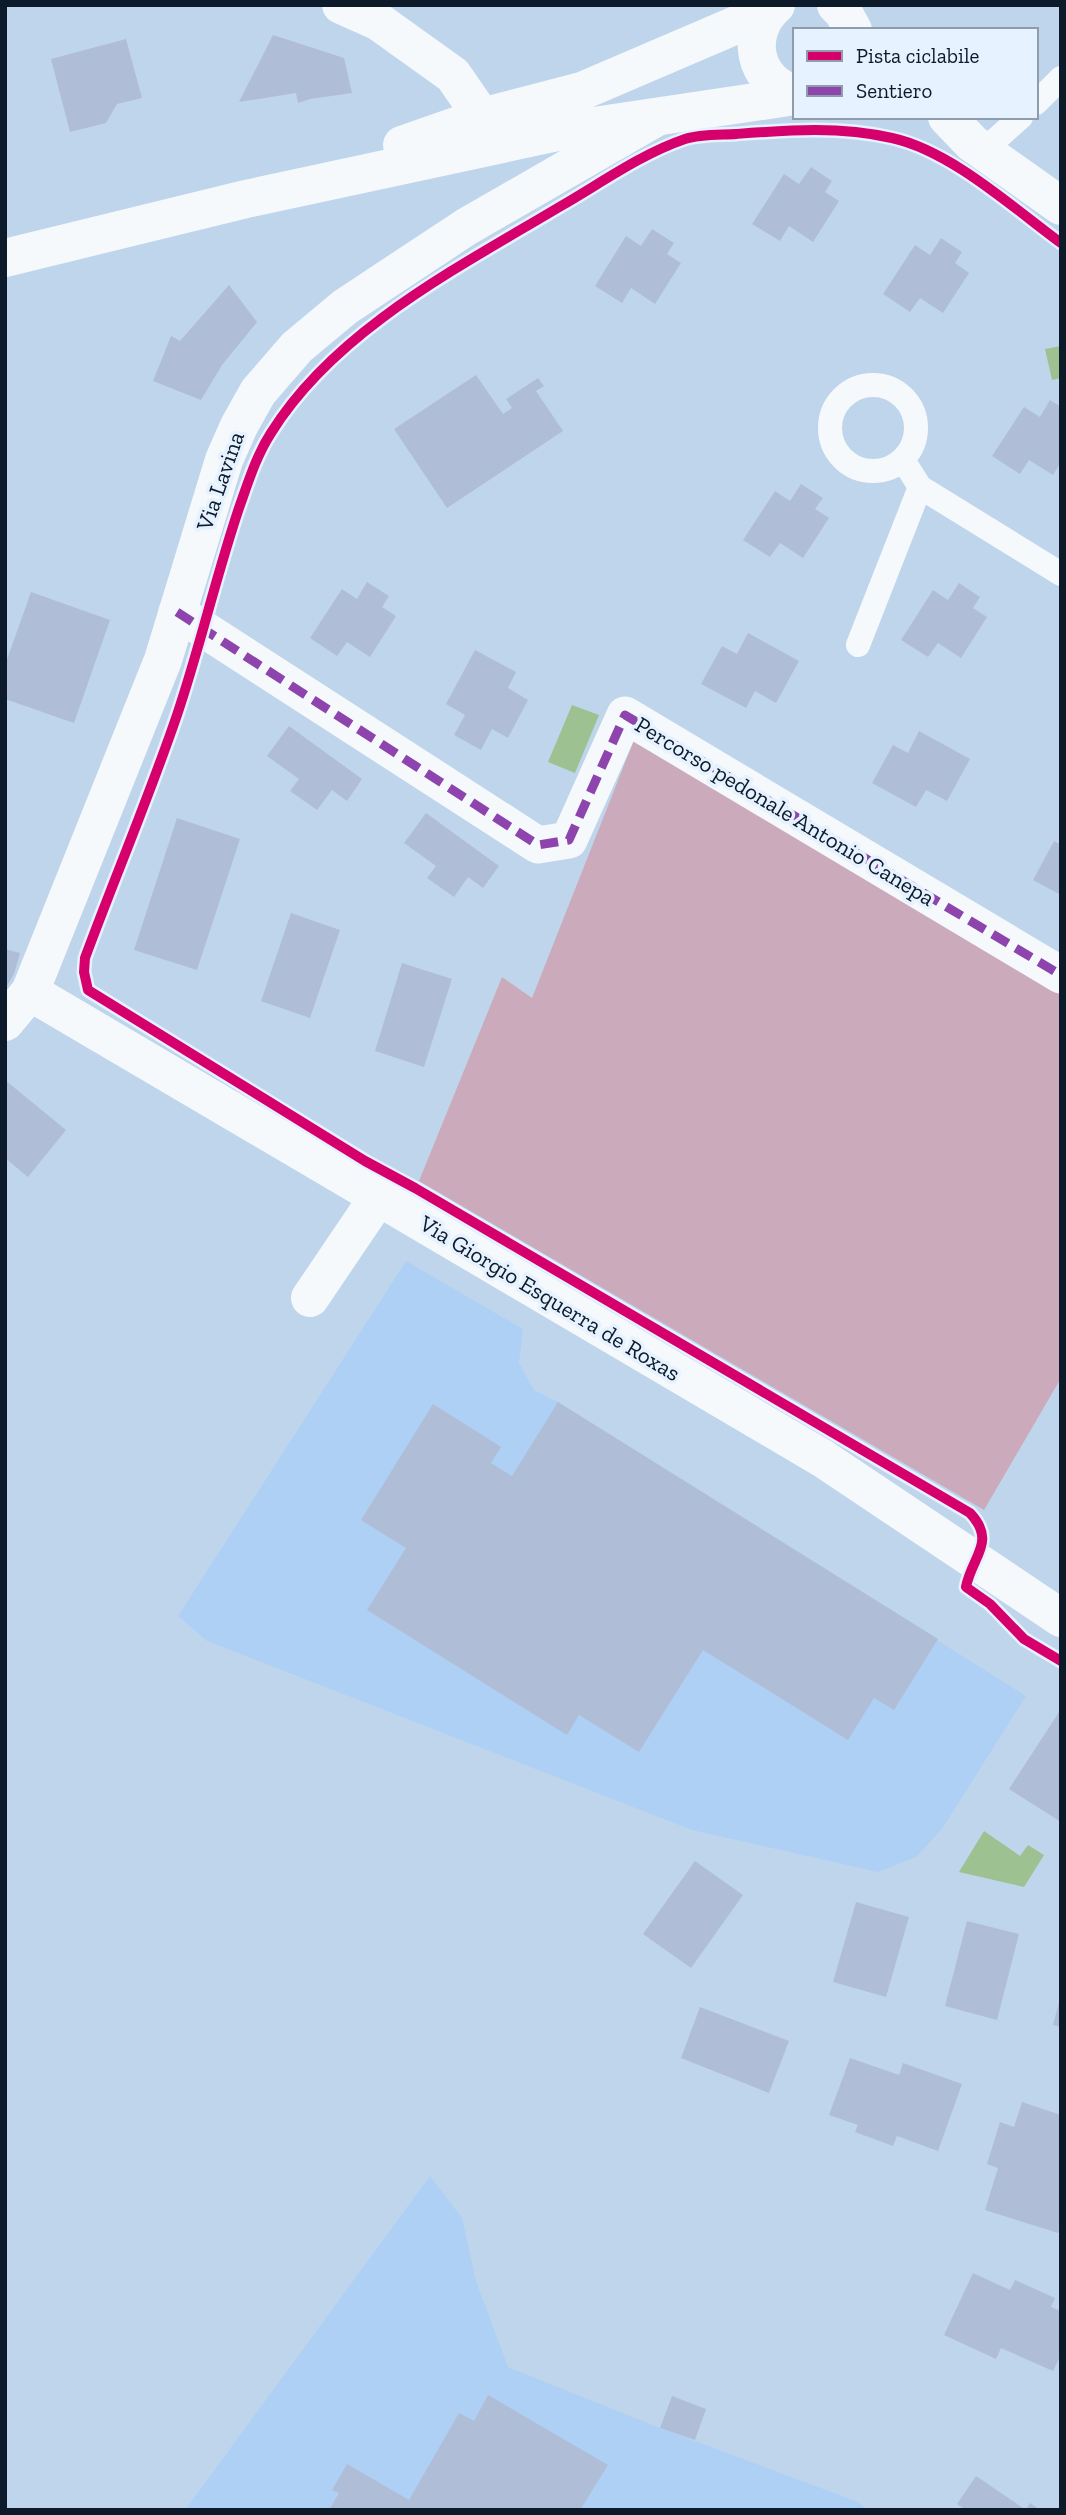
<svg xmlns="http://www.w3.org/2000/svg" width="1066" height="2515" font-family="'Zilla Slab',serif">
	<rect width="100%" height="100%" fill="#bfd5ec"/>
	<path fill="#aed0f5" d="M406 1261 523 1329 519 1363 534 1390 558 1402 1026 1696 942 1829 916 1857 878 1872 692 1830 207 1641 178 1616Z
		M430 2176 462 2218 476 2281 508 2367 660 2428 858 2502 868 2510H185Z"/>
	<path fill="#cbabbb" d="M636 735 1061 995V1378L984 1510 419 1181 502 977 532 998Z"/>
	<path fill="#9dc190" d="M1061 346V378L1052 380 1045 349Z
		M572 705 599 715 575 773 548 762Z
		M984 1831 1020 1856 1028 1845 1044 1855 1024 1887 959 1872Z"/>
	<path fill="#afbed6" d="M273 35 344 58 352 93 310 99 298 103 296 93 239 102Z
		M126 39 142 98 117 104 106 123 70 132 51 59Z
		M811 167 832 181 825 192 839 201 813 242 789 226 780 241 752 224 784 174 799 184Z
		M652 229 674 243 667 254 681 263 655 304 631 288 622 303 595 286 626 236 641 246Z
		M941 238 962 252 955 263 969 273 943 313 920 298 910 312 883 294 915 245 930 255Z
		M229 285 257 322 222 365 201 400 153 381 171 336 180 341Z
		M476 375 503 414 512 408 506 399 538 378 544 386 536 391 563 431 447 508 394 429Z
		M1050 400 1061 407V462L1053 475 1029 460 1020 474 992 456 1024 407 1040 417Z
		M801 484 823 498 815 509 829 518 803 558 780 543 770 557 743 540 775 491 790 501Z
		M367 582 389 596 382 607 396 616 370 657 347 642 337 656 310 638 342 589 357 599Z
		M959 583 980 597 973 608 987 617 961 658 938 643 928 657 901 640 933 590 948 600Z
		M31 592 110 620 74 723 5 699V665Z
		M748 633 799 661 776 703 755 691 746 708 701 684 722 646 737 654Z
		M475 650 516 672 508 688 528 700 508 738 492 729 481 750 454 735 465 715 446 704Z
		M289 726 362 779 347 801 332 790 317 810 290 791 299 779 267 756Z
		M919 731 970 759 947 801 926 790 916 807 872 783 893 745 908 753Z
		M426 813 499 866 483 888 468 877 454 897 427 878 436 866 404 843Z
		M177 818 240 839 197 970 134 950Z
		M1054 841 1061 845V895L1033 880Z
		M291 913 340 930 310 1018 261 1001Z
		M5 949 20 953 14 974 5 989Z
		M402 963 452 979 424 1067 375 1051Z
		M5 1080 66 1130 28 1177 5 1158Z
		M558 1402 938 1639 894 1710 874 1698 848 1740 703 1650 639 1752 579 1715 567 1735 367 1610 406 1548 361 1520 433 1404 501 1447 491 1463 512 1476Z
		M1061 1709V1822L1009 1789Z
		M695 1861 743 1895 691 1968 643 1934Z
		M856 1902 909 1917 886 1997 833 1982Z
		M967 1921 1019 1934 997 2020 945 2006Z
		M1060 1999 1061 2000V2027L1053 2025Z
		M700 2007 789 2041 769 2093 681 2058Z
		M850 2058 899 2075 903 2063 962 2084 938 2151 897 2136 893 2146 855 2132 858 2125 829 2115Z
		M1022 2102 1061 2115V2224L1058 2233 985 2210 998 2168 987 2164 1000 2122 1014 2127Z
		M973 2273 1010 2290 1015 2280 1055 2298 1051 2307 1061 2311V2355L1053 2371 1001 2348 996 2359 944 2335Z
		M488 2395 608 2465 580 2510H329L339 2493 332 2490 347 2464 409 2500 459 2413 474 2421Z
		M672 2396 706 2409 695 2440 660 2428Z
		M976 2476 1026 2510 1030 2503 1040 2510H966L957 2504Z"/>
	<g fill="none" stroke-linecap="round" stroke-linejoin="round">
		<path stroke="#f5f9fc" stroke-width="24" d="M1036 103 1061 78
			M983 151 1021 117
			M830 428a43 43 0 1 1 86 0a43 43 0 1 1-86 0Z
			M903 460 920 487 1061 574
			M858 645 920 487"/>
		<path stroke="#f5f9fc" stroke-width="37" d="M177 612 538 845 569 840 625 715 1061 975"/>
		<path stroke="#f5f9fc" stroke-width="38" d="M341 5 379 22 453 75 482 117
			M30 992 822 1458 1061 1618
			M310 1298 379 1196"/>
		<path stroke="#f5f9fc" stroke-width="38" d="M5 1022 30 992 163 660 224 460 239 426 258 392 297 347 345 307 466 227 657 117"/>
		<path stroke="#f5f9fc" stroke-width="38" d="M776 5C744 33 753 82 795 94
			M836 5 843 12 853 30
			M947 117 972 143 1061 206
			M402 145 482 117 582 91 771 10
			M5 258 246 199 567 130 795 96"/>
		<path stroke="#8e44ad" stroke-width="9" stroke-dasharray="18 9" stroke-linecap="butt" d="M177 612 538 845 569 840 625 715 1061 975"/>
		<defs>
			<path id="cycleway" d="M1061 243C1012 207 951 151 892 138 840 126 789 130 736 134 720 135 700 134 685 139 641 154 601 183 561 206 459 267 335 330 271 433 256 456 248 483 239 508 216 576 200 647 177 715 149 797 115 877 85 958L84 972 88 990 365 1161 415 1188 970 1513C997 1542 972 1556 966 1587L990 1604 1024 1639 1061 1661"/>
		</defs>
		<use href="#cycleway" stroke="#e6f2ff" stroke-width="15"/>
		<use href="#cycleway" stroke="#d6006c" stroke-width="10"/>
	</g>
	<g text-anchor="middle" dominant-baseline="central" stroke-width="7" stroke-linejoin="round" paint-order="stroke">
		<g font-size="23" fill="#0c1a29" stroke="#e6f2ff">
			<text transform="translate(220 481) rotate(-71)">Via Lavina</text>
			<text transform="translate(785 811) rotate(31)">Percorso pedonale Antonio Canepa</text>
			<text transform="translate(550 1298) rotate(31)">Via Giorgio Esquerra de Roxas</text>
		</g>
	</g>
	<rect width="1066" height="2515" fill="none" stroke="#0c1a29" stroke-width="14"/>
	<rect x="793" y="28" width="245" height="91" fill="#e6f2ff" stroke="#8f9ca9" stroke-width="2"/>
	<rect x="807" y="51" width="35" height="10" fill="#d6006c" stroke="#8f9ca9" stroke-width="2"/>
	<text x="856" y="63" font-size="21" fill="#0c1a29">Pista ciclabile</text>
	<rect x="807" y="86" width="35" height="10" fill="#8e44ad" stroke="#8f9ca9" stroke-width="2"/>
	<text x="856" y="98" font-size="21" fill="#0c1a29">Sentiero</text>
</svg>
